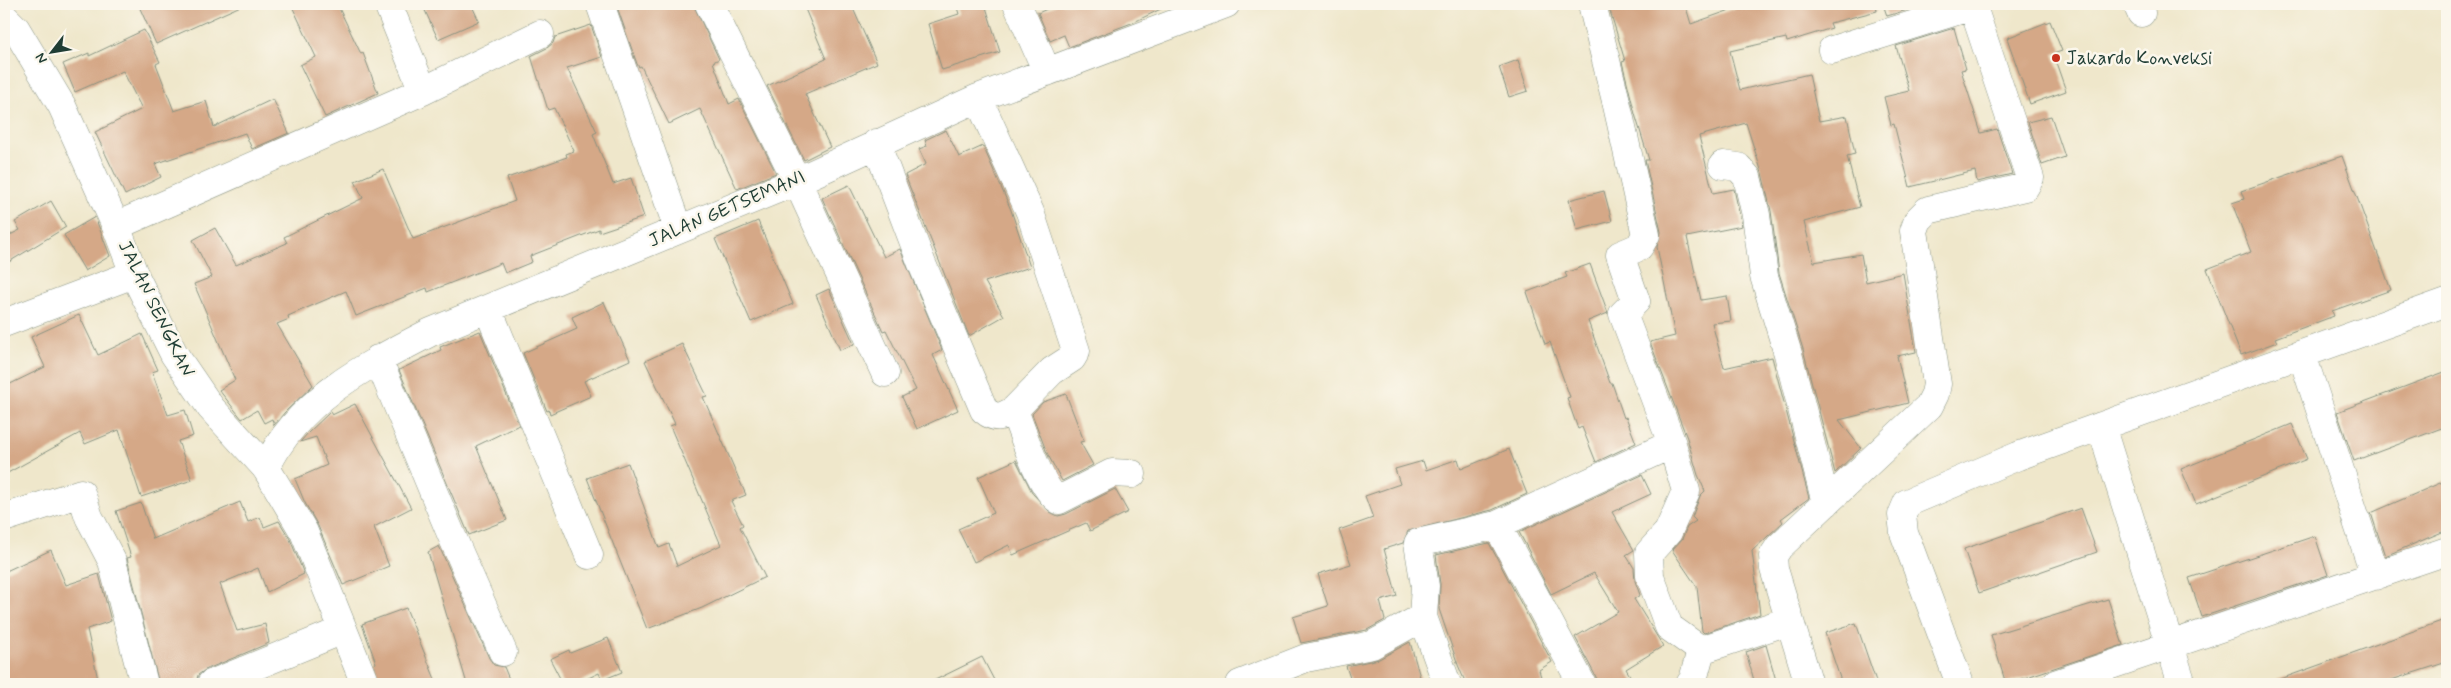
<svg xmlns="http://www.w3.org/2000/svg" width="2451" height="688" font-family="Mynerve,sans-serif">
	<rect width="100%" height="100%" fill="#fbf7ec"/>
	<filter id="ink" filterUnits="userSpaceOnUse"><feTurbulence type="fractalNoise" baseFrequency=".02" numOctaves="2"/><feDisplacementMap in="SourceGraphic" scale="10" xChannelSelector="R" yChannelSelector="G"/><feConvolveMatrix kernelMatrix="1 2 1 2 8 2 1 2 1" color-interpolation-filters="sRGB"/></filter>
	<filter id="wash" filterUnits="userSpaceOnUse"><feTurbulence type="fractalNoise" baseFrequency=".0096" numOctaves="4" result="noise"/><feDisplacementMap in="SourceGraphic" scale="20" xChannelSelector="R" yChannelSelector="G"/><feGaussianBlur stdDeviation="1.12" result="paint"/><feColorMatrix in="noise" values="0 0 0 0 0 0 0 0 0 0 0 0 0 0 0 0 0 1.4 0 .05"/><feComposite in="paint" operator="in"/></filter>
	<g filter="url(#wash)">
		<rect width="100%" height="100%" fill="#efe7cb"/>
		<g id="blocks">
			<path fill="#d5a887" d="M138 4H245L156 44Z
				M291 4H337L361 54 363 53 378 93 325 117 300 65 316 57Z
				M422 4H471L479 21 438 39Z
				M616 4H693L719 59 713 62 729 104 739 99 776 173 737 189 700 109 669 124 641 66 639 67 637 64Z
				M803 4H851L877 63 805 94 830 147 804 160 767 86 826 59Z
				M956 4H985L1000 52 942 70 928 24 959 14Z
				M1058 4H1171L1134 22 1069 47 1064 35 1050 41 1038 13Z
				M1608 4H1685L1691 24 1747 4H1876L1877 11 1830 23 1832 28 1787 42 1786 38 1730 51 1740 90 1809 74 1819 121 1847 116 1855 154 1847 156 1860 207 1804 222 1814 262 1861 254 1866 282 1903 273 1916 352 1897 356 1908 403 1839 420 1861 448 1835 473 1803 349 1779 273 1771 211 1762 173 1746 123 1699 136 1713 193 1734 189 1742 226 1687 237 1701 300 1727 296 1731 321 1712 323 1724 368 1772 357 1809 498 1781 519 1783 522 1752 551 1760 614 1704 633 1702 631 1697 587 1672 550 1682 539 1687 527 1696 521 1692 517 1700 496 1705 491 1698 475 1687 438 1650 342 1675 336 1657 247 1661 232 1645 160H1649L1635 114 1622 62 1625 61Z
				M1883 4H1927L1887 16Z
				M2050 21 2062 51 2053 54 2066 91 2030 104 2007 38Z
				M591 25 602 57 567 68 597 132 593 134 613 184 631 178 644 217 599 232V229L530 256 532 262 505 273 501 263 428 292 427 288 356 316 346 291 288 316 289 319 277 324 313 385 285 412 274 425 272 419 264 423 257 410 242 419 219 390 235 380 194 284 212 277 193 240 215 228 236 265 287 243 284 237 363 198 355 181 383 169 413 239 515 201 507 178 567 157 566 154 574 151 554 108 548 110 531 56 547 48 553 43 555 37Z
				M1954 28 1966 69 1961 70 1981 133 1997 129 2012 174 1977 182 1975 171 1910 187 1894 124 1891 125 1884 97 1909 91 1896 46Z
				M144 30 160 62 156 64 174 111 206 101 214 127 273 99 289 133 252 149 245 133 155 164 161 177 125 195 95 132 142 109 123 71 75 92 63 64 89 53V56Z
				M1518 60 1528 91 1509 97 1499 67Z
				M2051 116 2065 157 2042 165 2028 122Z
				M946 130 959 157 983 146 1011 210 1030 267 985 282 1004 316 969 336 905 175 926 164 919 149 927 146 925 140Z
				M2342 156 2391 290 2332 311 2334 316 2275 338 2277 342 2241 355 2207 269 2251 252 2232 203 2244 199 2241 191Z
				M849 185 884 257 900 249 942 350 933 355 958 410 917 429 902 397 916 390 886 330 883 331 822 198Z
				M1604 191 1612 221 1577 230 1569 200Z
				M51 201 66 227 4 265V238L20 230 15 222Z
				M95 217 110 256 85 271 64 235Z
				M758 221 793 304 751 322 715 239Z
				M1590 264 1608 313 1588 321 1610 383H1612L1624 418 1626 417 1636 443 1596 462 1582 427 1578 429 1567 398 1570 397 1550 342 1545 344 1527 292 1567 277 1565 273Z
				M829 289 854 344 840 350 816 295Z
				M604 302 630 360 584 381 591 396 550 414 549 410 547 411 523 353 577 329 572 317Z
				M79 315 98 355 142 334 158 370 152 372 168 415 185 410 193 436 178 441 192 480 141 497 119 430 85 444 80 433 4 475V387L45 367 31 337Z
				M480 331 519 425 476 446 507 520 469 535 399 370 441 350 440 347Z
				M682 344 707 396 703 397 746 495 731 501 743 525 740 527 765 577 702 608 647 629 587 478 628 463 659 548 669 544 677 566 721 545 670 426 675 424 645 361Z
				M2447 371V426L2354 461 2337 412Z
				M1066 394 1084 441 1080 442 1093 465 1062 481 1047 453 1032 414 1043 402Z
				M355 404 411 508 374 527 389 566 343 585 318 526 305 503 295 479 327 465 316 437 300 442 308 433 330 412 332 415Z
				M2292 424 2307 459 2196 504 2181 469Z
				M1509 449 1527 494 1492 510 1408 531 1403 543 1384 549 1397 596 1380 601 1385 620 1367 630 1301 643 1293 617 1328 606 1318 574 1351 564 1339 530 1373 518 1365 496 1400 484 1395 469 1423 461 1426 470 1458 459 1461 469Z
				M1016 460 1033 494 1050 512 1058 516 1066 514 1115 489 1128 512 1090 531 1086 523 1013 555 1009 545 974 562 958 529 994 513 978 477Z
				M1642 475 1651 494 1612 512 1634 550 1626 555 1634 568 1635 581 1640 595 1634 599 1663 646 1626 669 1635 684H1598L1596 677 1575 637 1618 612 1594 573 1551 594 1519 532Z
				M2447 480V530L2385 556 2371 513Z
				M240 502 248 522 260 517 264 527 279 521 290 539 304 574 267 592 258 568 220 584 237 631 265 624 269 643 205 670 198 675 196 684H159L127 558 131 557 116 511 141 503 153 539Z
				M2081 508 2097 552 1979 593 1964 549Z
				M2315 536 2328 575 2202 617 2189 578Z
				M1489 543 1552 662 1539 670 1543 684H1466L1458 665 1439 609 1440 584 1436 555Z
				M439 546 489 658 494 665 504 667 511 684H467L428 552Z
				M51 550 66 585 99 574 111 621 87 629 99 684H4V572Z
				M2108 599 2123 645 2006 684 1991 635Z
				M406 608 437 684H380L374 664 376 663 362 624Z
				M2447 619V662L2379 684H2273L2272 682Z
				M1856 623 1877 684H1842L1825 633Z
				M608 638 622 672 602 680 599 673 576 684H563L550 659 569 650 570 653Z
				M1410 642 1422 684H1352L1346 666 1379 659Z
				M1766 645 1777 684H1755L1746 652Z
				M982 657 996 684H927Z"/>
		</g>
	</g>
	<g filter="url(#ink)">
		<use href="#blocks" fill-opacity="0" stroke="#879280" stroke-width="1"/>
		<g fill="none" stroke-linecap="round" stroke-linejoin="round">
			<defs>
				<path id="minor" d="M388 4 423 91
					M600 4 678 229
					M709 4 797 181 885 373
					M1017 4 1047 72
					M1592 4 1616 101 1646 235 1639 247 1620 255 1636 301 1623 314 1672 444 1686 491 1668 532 1649 553 1650 576 1669 627 1701 650
					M2137 4 2141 13
					M1832 50 1973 6
					M978 98 1030 212 1076 351 1072 358 1052 371 1014 410C1021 429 1042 492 1059 500L1112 473 1132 474
					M876 143 922 264 984 410C996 420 1002 417 1014 410
					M1723 165 1738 167 1747 177 1756 215 1764 276 1788 354 1826 503
					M116 226 423 91 540 34
					M488 309 589 555
					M4 323 134 274
					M2302 355 2375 576
					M378 359 451 534 503 652
					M2101 426 2182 684
					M266 468C297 400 367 365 431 332L797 181 978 98 1226 4
					M4 518 81 493 89 517 112 561 144 684
					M1497 525 1582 684
					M1423 617 1447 684
					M1701 650 1788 621
					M211 684 343 630
					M1240 684 1306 658 1372 645 1423 617 1425 586 1418 543 1497 525 1672 444
					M1690 684 1693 680 1701 650
					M1809 684 1774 569 1773 556 1779 547 1929 406 1935 394 1937 384 1914 231 1918 220 1928 210 2025 187 2030 178 1972 4
					M1960 684 1904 533 1902 515 1907 503 2018 456 2447 302
					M2055 684 2447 551"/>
				<path id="major" d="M4 17 16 29 62 106 116 226 134 274 174 354 211 408 266 468 304 532 365 684"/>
			</defs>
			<use href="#minor" stroke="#879280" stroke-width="29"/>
			<use href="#major" stroke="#879280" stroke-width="29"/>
			<use href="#minor" stroke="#fff" stroke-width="28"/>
			<use href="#major" stroke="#fff" stroke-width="28"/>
		</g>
	</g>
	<circle fill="#c8321e" stroke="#fbf7ec" stroke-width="2" cx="2056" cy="58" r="5"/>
	<g text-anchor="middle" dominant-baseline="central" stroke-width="5" stroke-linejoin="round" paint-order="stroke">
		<g font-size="19" fill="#1f3d34" stroke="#fbf7ec" text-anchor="start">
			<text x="2066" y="58">Jakardo Konveksi</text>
		</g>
		<g font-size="19" fill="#1f3d34" stroke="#fbf7ec">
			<text transform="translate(727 209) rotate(-23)">JALAN GETSEMANI</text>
			<text transform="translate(156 309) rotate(64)">JALAN SENGKAN</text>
		</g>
	</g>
	<rect width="2451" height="688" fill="none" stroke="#fbf7ec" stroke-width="20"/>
	<g transform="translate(52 52) rotate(239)" stroke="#fbf7ec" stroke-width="4" paint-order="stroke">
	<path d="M0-4L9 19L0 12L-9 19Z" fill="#1f3d34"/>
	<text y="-8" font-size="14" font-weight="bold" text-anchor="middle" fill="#1f3d34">N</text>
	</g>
</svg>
